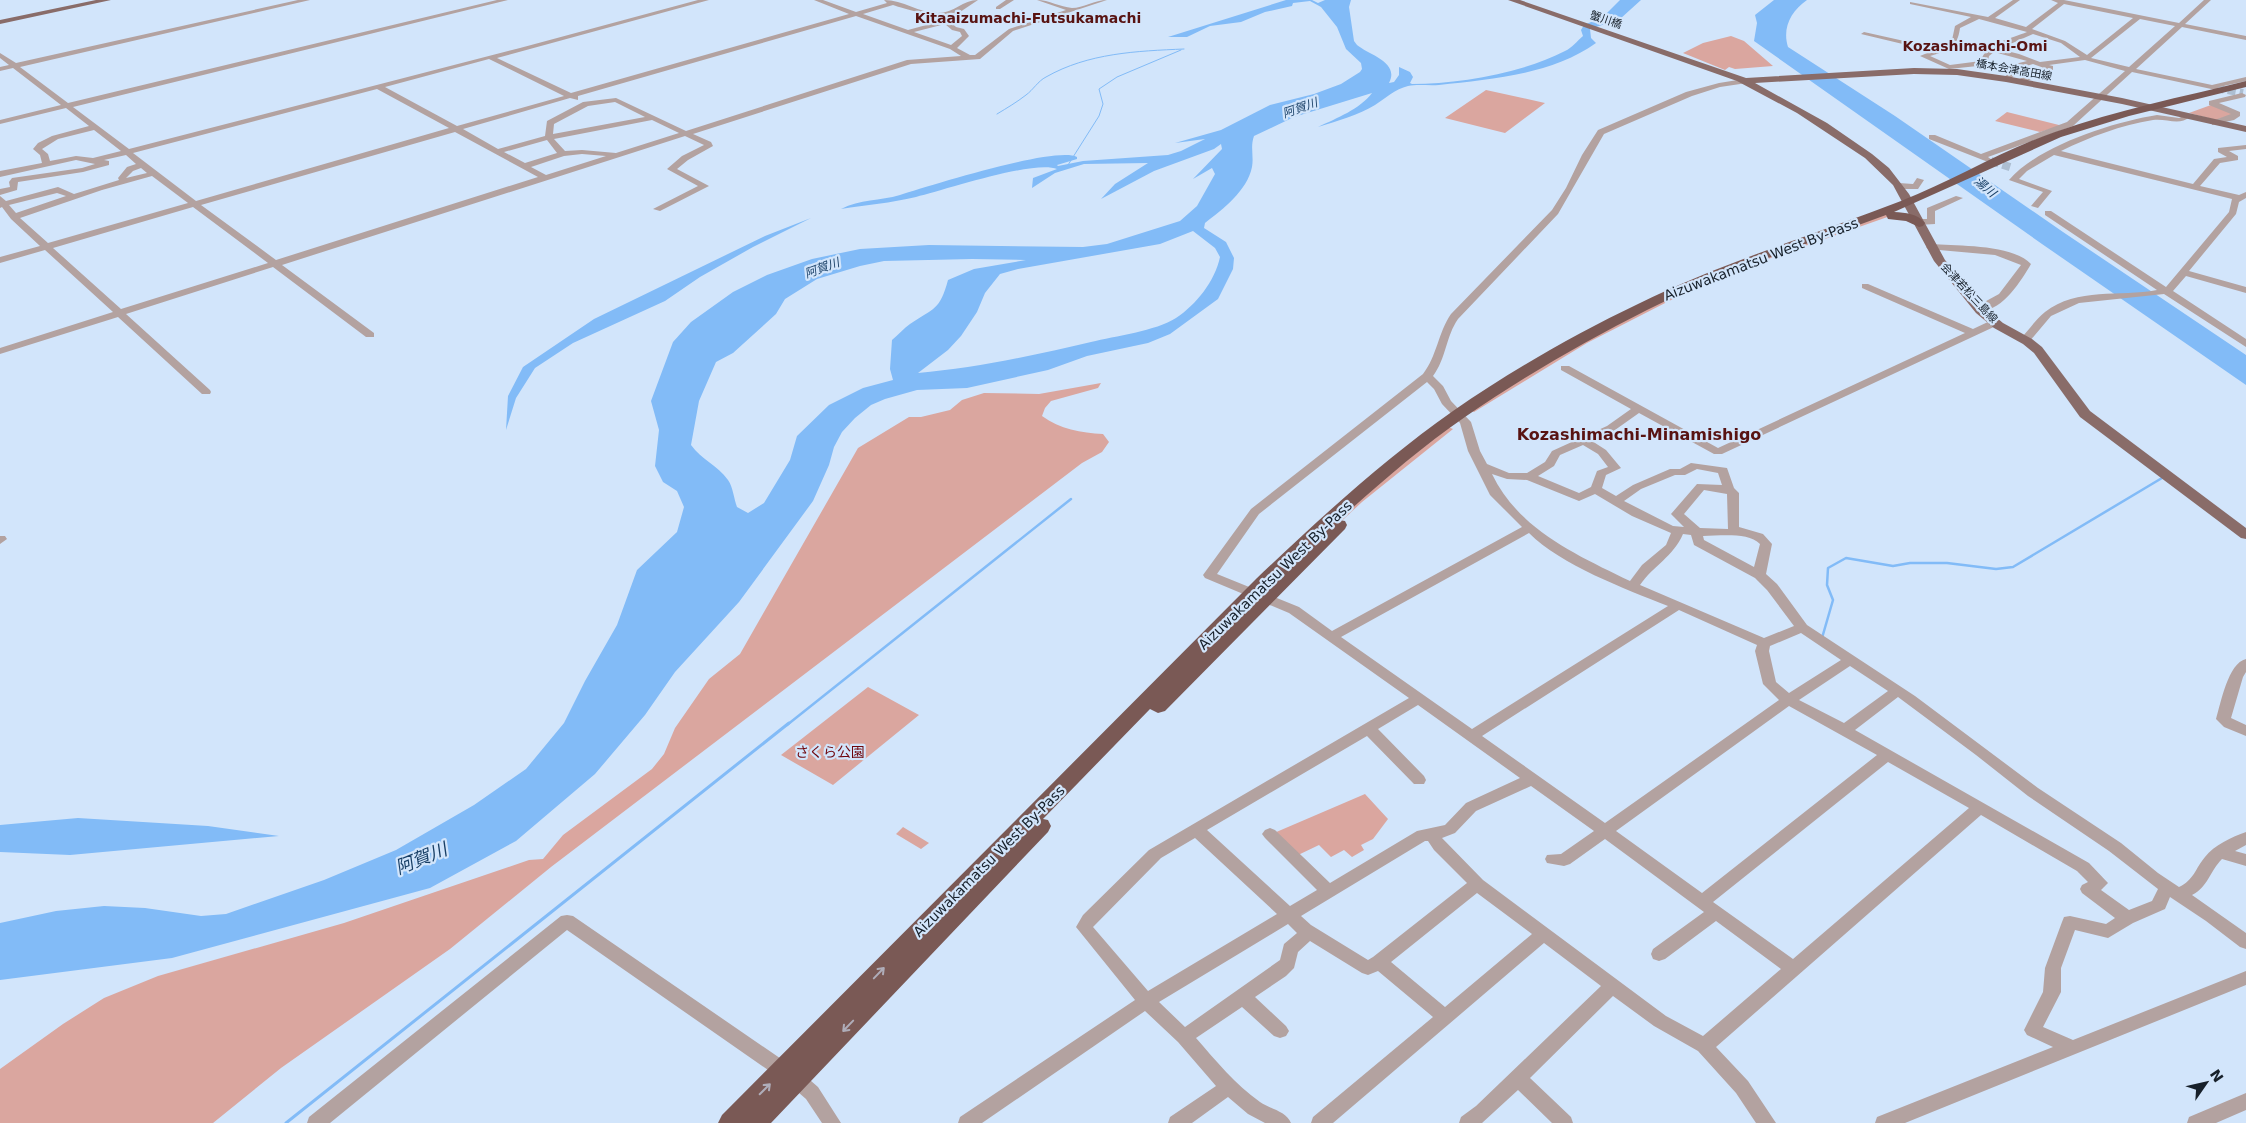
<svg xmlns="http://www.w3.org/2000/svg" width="2246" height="1123" font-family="'DejaVu Sans','Noto Sans JP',sans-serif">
	<rect width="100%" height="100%" fill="#d2e5fb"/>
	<path fill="#daa69f" d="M1731 36 1744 41 1773 66 1735 69 1729 67 1725 70 1683 53 1703 43Z
		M1486 90 1545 103 1505 133 1445 118Z
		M2211 105 2234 114 2216 120 2189 113Z
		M2007 112 2059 125 2061 126 2040 132 1995 121Z
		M1891 212 1896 214 1768 259 1671 300 1587 343 1474 412 1468 409 1514 379 1692 285Z
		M1101 383 1098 388 1051 401 1045 408 1042 416C1060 429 1081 433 1103 434L1109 442 1102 452 1082 463 551 867 450 949 281 1068 213 1123H0V1069L63 1024 104 998 158 976 344 923 529 860 543 859 563 835 652 769 664 754 675 728 709 679 740 654 858 448 909 417H921L950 410 962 400 984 393 1039 394Z
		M1448 427 1453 429 1362 502 1318 543 1299 548Z
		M868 687 919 715 833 785 781 755Z
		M1365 794 1388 819 1373 839 1361 845 1364 850 1352 857 1344 850 1331 857 1319 845 1296 856 1274 833Z
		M903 827 929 843 921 849 896 834Z"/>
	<path fill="#82bbf7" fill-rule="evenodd" d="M1286 0H1312L1318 3 1325 0H1351L1349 7 1354 41 1357 45C1369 55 1400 62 1389 83L1394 82 1399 75V67L1410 72 1413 77 1410 83 1412 84C1459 84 1523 73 1565 51 1572 48 1577 41 1583 36L1581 30 1584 25 1603 17 1620 0H1641L1620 19 1590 29 1591 38 1596 43C1551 75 1491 79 1439 85 1429 86 1418 84 1408 86 1395 89 1386 98 1375 105 1359 115 1337 121 1318 127 1337 118 1360 109 1372 93L1294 117 1254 136C1250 147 1254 156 1252 167 1247 191 1223 209 1205 223L1204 228 1226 242 1234 258 1233 269 1218 299 1170 334 1148 343 1087 356 1048 370 967 388 917 390 885 399 871 405 855 418 842 432 834 447 829 465 813 501 739 602 675 672 645 715 595 774 516 841 430 888 172 958 0 980V923L56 911 104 906 145 908 201 916 226 914 324 880 396 850 474 805 526 769 564 723 585 681 617 625 637 570 677 532 684 507 677 491 663 482 655 466 659 430 651 401 673 342 691 322 733 292 767 275 812 259 860 249 929 245 1083 247 1107 244 1180 221 1197 206 1215 174 1212 168 1193 179 1222 149 1221 144 1214 149 1154 171 1101 199 1115 184 1148 163 1084 164 1055 173 1032 188 1033 178 1057 169C1033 160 945 190 916 197 891 203 866 205 841 209 860 199 880 201 900 195 929 186 1055 146 1077 157V159L1057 165 1058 166 1083 161 1168 155 1181 151 1205 139 1175 143 1221 130 1270 105 1314 94 1341 84 1360 72 1362 69 1361 63 1346 49 1337 27 1321 7 1310 1 1293 3 1292 6 1265 12 1241 22 1210 26 1187 37H1168ZM1193 231 1215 248 1220 257C1215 281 1196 305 1176 318 1156 331 1115 336 1091 342 1036 355 975 368 918 373L948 350 961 336 977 312 985 293 1000 274 1018 269 1160 244ZM972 259 1026 260 974 269 948 280C940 310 934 308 910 324 904 328 898 335 892 340L890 369 893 380 863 388 829 405 797 436 790 460 764 503 748 513 737 507C734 499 733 487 728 480 717 465 702 460 691 445L699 401 716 362 733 353 776 314 785 299 817 279 860 266 884 261Z
		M1774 0H1807C1791 11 1782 28 1788 47L1895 116 2063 232 2246 355V385L2042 244 1754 41 1757 23 1755 15Z
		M811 218 753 247 700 277 665 301 573 343 535 368 516 398 506 430 508 396 523 367 594 319 765 236Z
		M78 818 208 826 279 836 70 855 0 852V825Z"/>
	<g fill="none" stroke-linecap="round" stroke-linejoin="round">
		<path stroke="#82bbf7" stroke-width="1" d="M997 114C1007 108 1017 102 1026 95 1033 90 1038 81 1046 77 1088 53 1137 51 1184 49
			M1068 165 1099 116 1103 104 1099 89 1117 77 1181 50"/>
		<path stroke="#82bbf7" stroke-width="2.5" d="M1822 638 1833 600 1827 585 1828 568 1846 558 1893 566 1910 563H1947L1996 569 2013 567 2162 478
			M787 725 1071 499"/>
		<path stroke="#82bbf7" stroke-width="3" d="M286 1123 789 723"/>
		<path stroke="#adbed1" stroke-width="8" stroke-dasharray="8 4" stroke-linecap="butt" d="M2216 88 2243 93
			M1991 161 2013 168"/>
		<path fill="#b3a2a0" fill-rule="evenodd" d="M298 0H310L20 67 68 103 497 0H508L73 107 129 149 520 48 698 0H709L497 58 571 93 849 14 814 0H823L856 12 887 3 884 0C903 0 919 13 938 13 954 13 963 0 978 0L960 12 944 16 956 27 964 29 969 36 957 48 970 55H975L1009 29 1066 10 1037 0C1049 0 1060 7 1072 8 1083 8 1095 0 1107 0L1013 31 980 59 911 64 693 134 711 142 713 146 688 160 677 169 709 186 660 211 653 209 698 186 667 169 682 156 704 145 685 136 282 265 374 333V337H366L273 267 126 314 210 390 211 392 210 394H202L118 317 0 354V348L113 312 45 250 0 263V257L40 246 11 219 2 207 0 208V196L6 201 58 187 74 194 119 180 118 178 127 167 136 164 126 155 104 160 109 161V165L83 172 18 182 17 190 0 195V189L10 187 9 182 12 178 82 168 95 164 76 160 0 177V171L42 163 40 155 33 149 38 143 52 136 89 126 66 108 0 124V120L61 105 13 68 0 71V67L9 65 0 58V53L16 63ZM893 5C904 9 936 16 941 21L908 30 863 14ZM856 16 950 49 961 56 907 60 686 131 616 98 583 102 547 121 545 136 498 149 463 129 570 98 578 100V96ZM945 24 952 30 960 32 962 36 951 45 914 32ZM489 59 564 96 457 126 385 87ZM377 89 449 128 196 201 133 153ZM615 102 645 117 553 134 554 124 588 106ZM652 120 679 133 616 153 582 150 565 151 554 139ZM94 130 121 151 93 158 76 156 50 161 48 154 42 149 58 139ZM455 132 538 177 276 260 201 205ZM547 140 557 153 525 163 504 152ZM582 154 606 156 546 175 531 167 564 156ZM141 168 147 173 126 178 133 171ZM152 176 188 203 48 243 20 218 102 190ZM57 193 66 196 16 213 9 205ZM193 207 268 263 121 309 53 248Z
			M1006 0H1014L1000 9H996V7Z
			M2013 0H2020L1995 18 2026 27 2058 3 2051 0H2064L2179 23 2204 0H2211L2185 24 2246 36V40L2182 27 2136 69 2212 85 2246 77V81L2219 87 2216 90 2132 72 2073 126 1988 157 1992 160 1988 162 1929 139V135H1935L1981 154 2067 122 2125 71 2085 60 2049 65 2053 66V70L2020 84H2017V80L2044 68 2033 64 2023 67 2027 70 2026 72 2018 74 2006 81 2002 79 2012 70 2018 69 2014 66 2015 64 2027 61 1994 52 1989 56 1987 65 1949 69 1920 56 1932 51 1861 34 1864 32 1940 49 1952 40 1955 26 1971 17 1910 4V2L1988 17ZM2064 4 2133 18 2087 55 2065 41 2032 29ZM1979 19 2027 32C2012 38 1985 44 1981 61L1950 65 1930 56C1949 50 1957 49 1960 28ZM2140 19 2175 26 2129 67 2091 58ZM2033 34 2061 43 2080 57 2040 62 2019 54 1999 49Z
			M1744 79H1747V83L1720 87 1692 96 1604 134 1558 214 1458 319C1446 336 1446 359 1433 376L1443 386 1451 401 1471 422 1480 451 1487 464 1509 473H1527L1545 462 1552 451 1607 426 1631 409 1561 370V366H1569L1718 448 1965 333 1862 288V284H1868L1973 329 1990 321H1998V325L1722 454H1714L1639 413 1615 430 1592 441 1606 450 1621 468 1606 475 1602 488 1616 496 1633 485 1670 469H1680L1691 463 1727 468 1734 488 1739 493V527L1763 534 1772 544 1766 574 1777 584 1807 625 1915 696 2038 788 2121 843 2158 873 2179 887C2194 880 2195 869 2205 857 2214 845 2232 837 2246 832V845L2235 851 2246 854V866L2222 859C2210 871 2208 887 2192 895L2246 933V949L2240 947 2206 921 2170 897 2165 909 2133 923 2108 938 2075 930 2061 968V992L2043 1027 2073 1040 2246 971V985L1905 1123H1875L1877 1117 2053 1047 2027 1035 2024 1030 2043 992 2045 968 2062 922 2064 917 2070 916 2106 924 2115 918 2082 893 2080 889 2082 885 2088 882 2077 871 1981 815 1716 1047 1748 1081 1776 1123H1756L1736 1093 1698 1051 1654 1026 1613 996 1530 1078 1571 1117 1573 1123H1552L1518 1090 1482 1123H1459L1461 1117 1476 1106 1601 986 1544 943 1333 1123H1311L1313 1117 1433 1017 1378 971 1368 975 1362 973 1310 941 1298 952 1294 968 1286 976 1255 997 1286 1026 1289 1031 1286 1036 1280 1038 1274 1036 1242 1007 1196 1038C1216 1061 1235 1084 1260 1102 1270 1109 1286 1111 1291 1123H1265L1248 1114 1228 1097 1192 1123H1168L1170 1117 1216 1086 1178 1042 1145 1011 982 1123H958L960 1117 1135 1000 1076 927 1083 915 1149 850 1409 698 1289 613 1205 578 1203 575 1251 509 1423 374C1437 356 1438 333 1451 314L1552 210 1566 188 1582 155 1598 130 1686 92 1719 83ZM1427 382 1434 389 1442 404 1460 423 1468 451 1490 495 1522 527 1332 631 1299 607 1217 574 1259 514ZM1583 445 1598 454 1608 467 1597 471 1591 487 1579 493 1538 476 1554 466 1560 455ZM1697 469 1718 473 1722 485 1697 484 1671 514 1684 527 1673 526 1624 501 1641 489 1675 475H1685ZM1492 474 1507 479 1527 480 1579 501 1595 494 1632 516 1671 533 1666 545 1642 565 1630 581C1577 555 1519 530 1492 474ZM1704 490 1727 494 1728 529 1700 528 1684 514ZM1529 533C1561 565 1625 589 1668 606L1472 729 1341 637ZM1683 534 1691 535 1694 545 1755 578 1767 590 1794 626 1764 638 1640 585C1654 565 1673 557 1683 534ZM1703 536C1720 536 1748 532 1760 544L1754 567 1704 540ZM1679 610 1757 645 1755 651 1763 684 1779 700 1605 823 1482 736ZM1801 633 1841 660 1789 693 1776 682 1769 651 1770 646ZM1850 666 1888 691 1844 723 1799 700ZM1898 697 1976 755 2028 796 2109 851 2158 889 2152 901 2129 910 2101 890 2108 883 2089 863 1855 730ZM1418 705 1520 778 1466 803 1445 825 1417 831 1330 883 1275 830 1270 828 1265 830 1262 834 1265 838 1317 890 1290 906 1207 830 1367 736 1414 784H1424L1426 780 1424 776 1378 729ZM1789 706 1877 755 1702 893 1616 831ZM1888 762 1969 808 1793 959 1713 902ZM1531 786 1594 831 1561 854 1547 855 1545 859 1547 863 1564 866 1570 864 1605 839 1704 912 1653 949 1651 954 1653 959 1659 961 1665 959 1716 921 1781 969 1703 1036 1666 1016 1483 880 1442 838 1455 833 1476 811ZM1195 838 1277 914 1148 991 1093 927 1161 858ZM1425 841H1428L1434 850 1467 883 1373 957 1368 960 1311 925 1301 916ZM1477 893 1532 934 1445 1007 1391 962ZM1288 924 1297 933 1284 944 1280 960 1185 1027 1159 1002Z
			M2242 93 2246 95 2245 97 2219 103 2240 112V116L2234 120 2212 125V121L2231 114 2209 105V101Z
			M2157 115 2179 118 2186 115 2190 117C2179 126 2166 118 2153 120 2121 125 2090 137 2061 151L2193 184 2214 159 2227 157 2218 152V148L2246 145V149L2229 151 2238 156V160L2220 163 2200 186 2239 195 2246 192V198L2239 202 2236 214 2189 271 2246 287V293L2186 276 2173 291 2246 339V347L2164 294 2079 303 2051 316 2029 342H2021V338C2029 330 2036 319 2045 312 2077 287 2120 297 2157 290L2045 215V211H2051L2166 287 2229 212 2232 199 2054 155 2027 171 2019 179 2052 191 2038 208 2031 206 2043 192 2009 180C2038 146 2113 122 2157 115Z
			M1917 178 1924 180 1918 189H1899L1895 186 1899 183 1913 184Z
			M1956 196 1963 198 1935 211V224L1918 225 1914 222 1918 219H1927V208Z
			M1931 244C1957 246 2012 244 2031 264 2021 281 2000 315 1977 310V306L1999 294 2021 265 1995 255 1928 249 1926 247Z
			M0 536H5L7 539 0 544Z
			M2246 659V672L2243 677 2231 718 2246 725V736L2224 727 2216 719C2221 703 2228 663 2246 659Z
			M567 915 573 916 803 1074 818 1087 841 1123H822L806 1099 791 1086 567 930 330 1123H307L309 1117 561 916Z
			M2246 1093V1110L2216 1123H2187L2189 1117Z"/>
		<path fill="#896c69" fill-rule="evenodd" d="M96 0H111L0 24V20Z
			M1508 0H1520L1746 78 1914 68 1957 69 2006 76 2122 98 2246 126V132L2122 104 2006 82 1957 75 1914 74 1755 83 1827 123 1872 154 1889 168 1909 194 1945 260 1985 308 2003 323 2032 339 2042 347 2090 411 2246 528V539L2241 538 2080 417 2034 353 2023 344 1994 328 1976 313 1934 261 1893 185 1865 158 1797 113 1737 81Z"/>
		<path fill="#7a5955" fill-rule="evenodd" d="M2246 81V87L2129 116 2061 137 1894 212C1906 213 1917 213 1925 223L1923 226 1919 227 1906 221 1888 219 1886 215C1807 244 1723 272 1647 310 1585 341 1523 377 1465 417 1420 448 1379 484 1339 520L1345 521 1347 525 1345 529 1165 711 1158 713 1150 709 1043 819 1048 820 1051 826 1048 832 771 1123H718L722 1115 1256 579C1318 520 1382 461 1453 411 1511 371 1575 334 1638 304 1723 262 1814 235 1901 201 1953 181 2002 150 2055 132 2117 110 2182 97 2246 81Z"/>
	</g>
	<defs><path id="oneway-shaft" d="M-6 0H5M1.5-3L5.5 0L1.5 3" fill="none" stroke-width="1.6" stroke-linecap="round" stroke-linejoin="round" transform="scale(1.25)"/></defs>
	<g stroke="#afadb9">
		<use href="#oneway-shaft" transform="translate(879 973) rotate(-46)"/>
		<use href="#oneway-shaft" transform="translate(848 1026) rotate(134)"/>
		<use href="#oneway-shaft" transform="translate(765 1089) rotate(-45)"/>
	</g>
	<g text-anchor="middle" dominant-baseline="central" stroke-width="4.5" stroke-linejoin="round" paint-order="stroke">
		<g font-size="11" fill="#17202a" stroke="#d2e5fb">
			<text transform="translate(1606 20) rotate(19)">蟹川橋</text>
			<text transform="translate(2014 70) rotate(10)">橋本会津高田線</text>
			<text transform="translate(1969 293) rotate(47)">会津若松三島線</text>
		</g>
		<g font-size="12" font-style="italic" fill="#183f66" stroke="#d2e5fb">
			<text transform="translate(1300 108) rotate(-19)">阿賀川</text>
			<text transform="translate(1985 187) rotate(40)">湯川</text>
			<text transform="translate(822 268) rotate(-20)">阿賀川</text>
		</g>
		<g font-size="14" font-weight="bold" fill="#581312" stroke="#d2e5fb">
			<text x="1028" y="18">Kitaaizumachi-Futsukamachi</text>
			<text x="1975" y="46">Kozashimachi-Omi</text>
		</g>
		<g font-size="14" fill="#17202a" stroke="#d2e5fb">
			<text transform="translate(1761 259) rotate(-21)">Aizuwakamatsu West By-Pass</text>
			<text transform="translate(1275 575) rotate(-44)">Aizuwakamatsu West By-Pass</text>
			<text transform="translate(989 861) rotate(-45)">Aizuwakamatsu West By-Pass</text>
		</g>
		<g font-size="14" fill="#6e050b" stroke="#d2e5fb">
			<text x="830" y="752">さくら公園</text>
		</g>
		<g font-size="16" font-weight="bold" fill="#581312" stroke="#d2e5fb">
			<text x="1639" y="434">Kozashimachi-Minamishigo</text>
		</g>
		<g font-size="18" font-style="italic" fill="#183f66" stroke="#d2e5fb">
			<text transform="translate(421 858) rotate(-22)">阿賀川</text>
		</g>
	</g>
	<g transform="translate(2206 1083) rotate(56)" stroke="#d2e5fb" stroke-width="4" paint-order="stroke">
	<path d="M0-4L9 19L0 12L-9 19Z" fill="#17202a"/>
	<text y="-8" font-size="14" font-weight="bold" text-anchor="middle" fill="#17202a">N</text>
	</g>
</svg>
